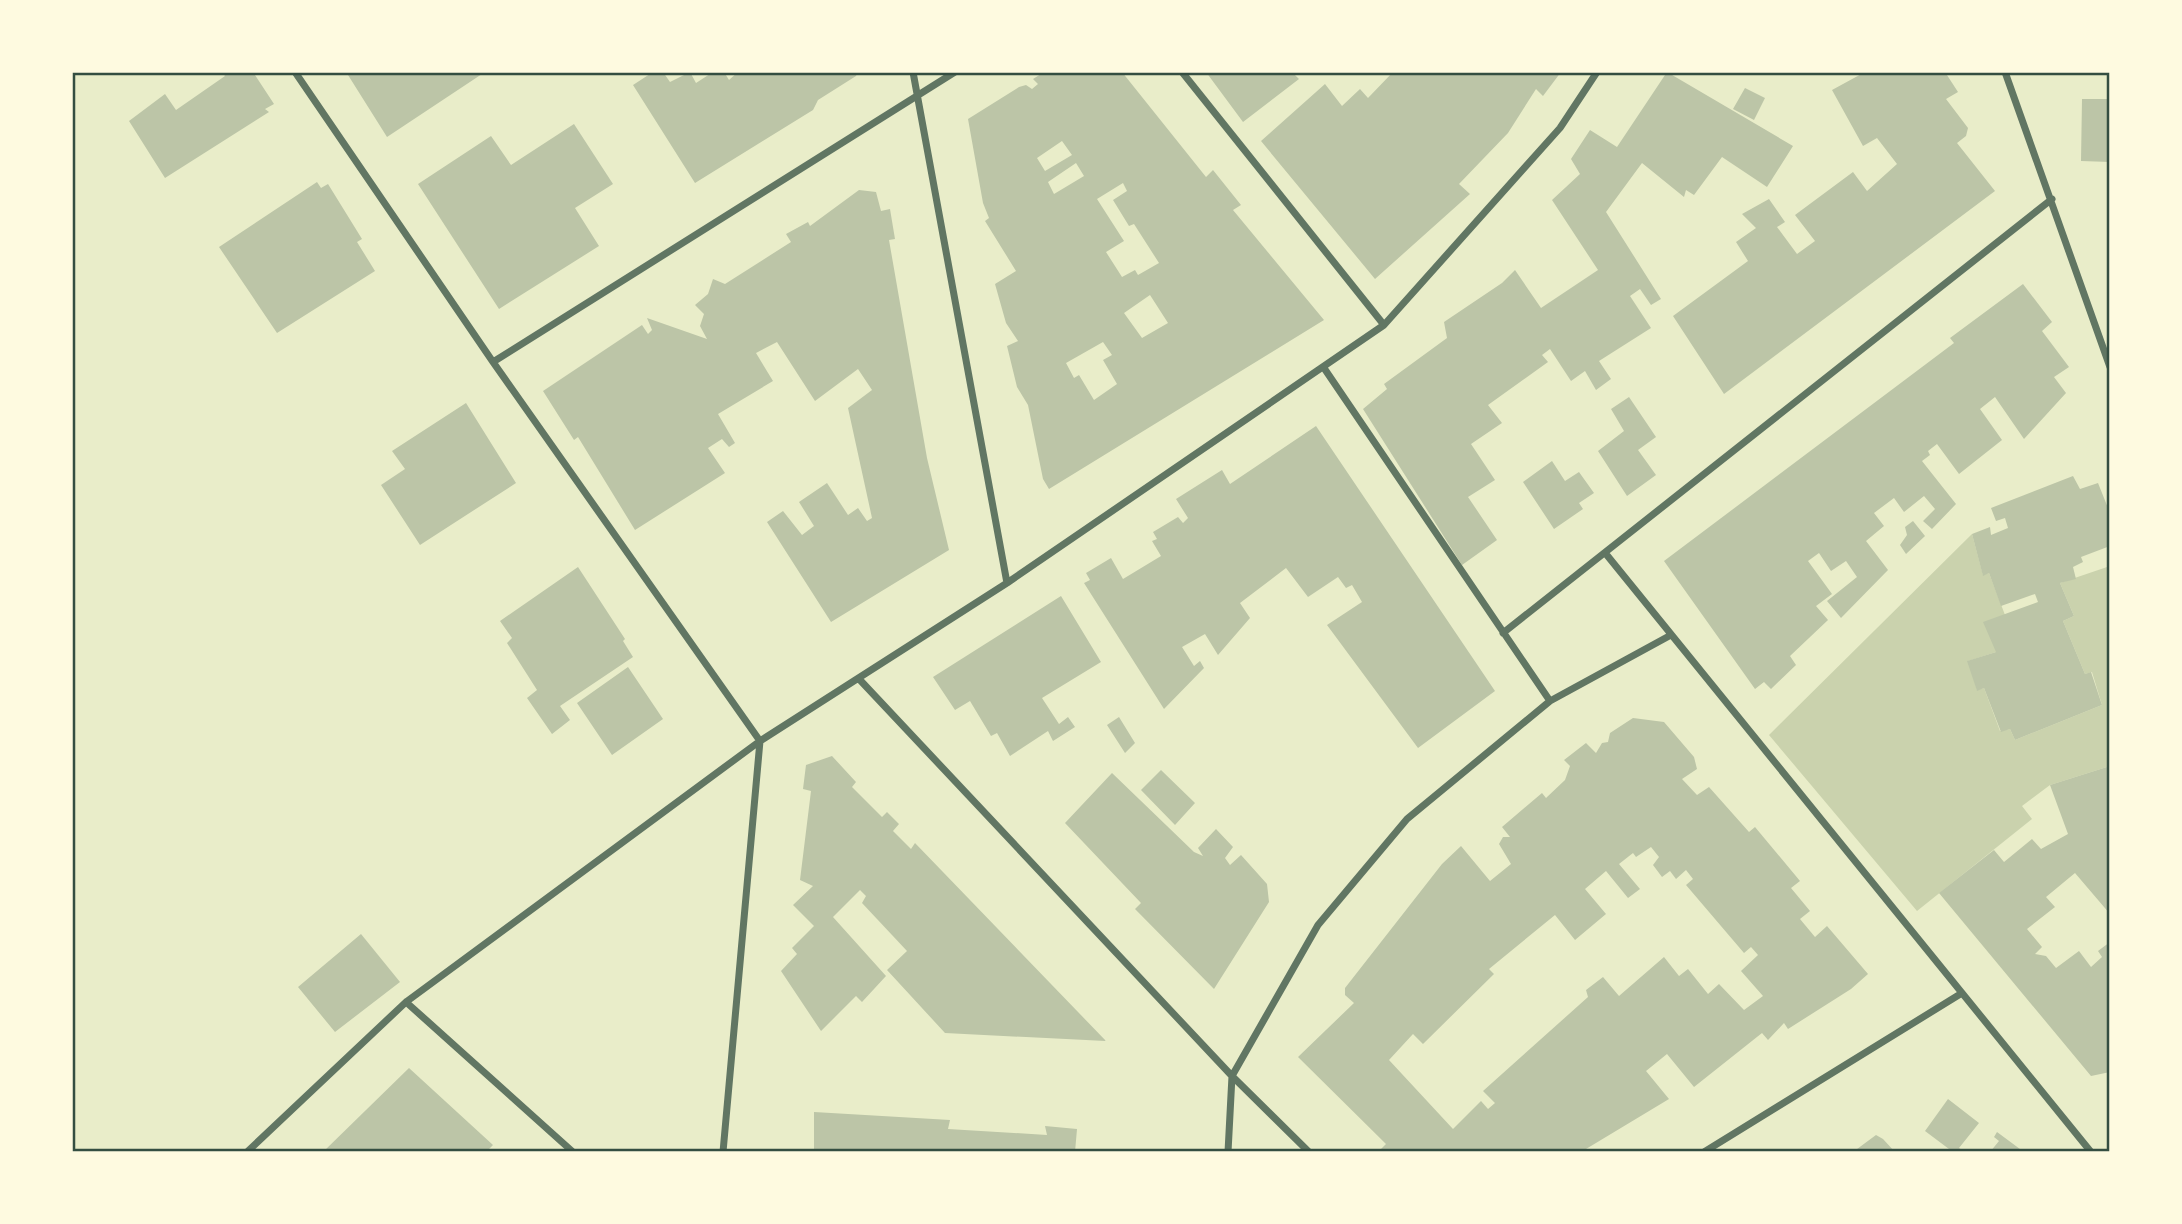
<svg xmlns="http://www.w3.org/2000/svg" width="2182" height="1224" font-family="'Roboto Condensed',sans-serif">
	<rect width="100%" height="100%" fill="#e9edc9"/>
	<path fill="#cad2ad" d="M1972 534 1983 575 1989 573 2005 615 1996 652 1968 661 1977 690 1984 688 2000 731 2010 729 2015 740 2102 705 2092 672 2085 674 2063 621 2074 616 2060 583 2110 566V766L2050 785 2022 806 2032 819 1917 911 1769 735Z"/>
	<path fill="#bcc5a7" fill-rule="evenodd" d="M222 72H253L274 104 265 109 269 112 165 178 129 121 165 94 176 110 225 76Z
		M354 72H485L387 137 348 75Z
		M653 72H663L670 82 690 72 696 83 713 72H724L729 80 738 72H858L856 76 818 100 813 110 695 183 633 85Z
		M1044 72H1122L1206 177 1213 170 1241 205 1233 210 1324 320 1049 489 1043 479 1028 405 1017 387 1007 346 1018 341 1006 323 995 284 1016 271 985 221 989 218 983 203 968 119 1019 87 1026 85 1032 89 1038 84 1033 79ZM1062 141 1072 155 1045 171 1037 158ZM1076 163 1084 176 1054 194 1048 182ZM1123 183 1127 191 1113 200 1129 226 1134 224 1159 263 1138 275 1135 270 1122 277 1106 252 1124 241 1097 199ZM1150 295 1168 323 1142 338 1124 313ZM1103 342 1112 355 1103 360 1117 384 1094 400 1079 375 1074 378 1066 363Z
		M1206 72H1292L1299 79 1243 122Z
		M1393 72H1561L1543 96 1536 89 1508 133 1459 184 1470 194 1375 279 1261 141 1325 84 1342 106 1360 89 1368 98Z
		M1667 72 1793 146 1767 187 1722 157 1694 195 1686 190 1684 197 1642 163 1606 212 1661 299 1651 305 1640 289 1630 296 1651 328 1599 361 1611 379 1596 390 1585 371 1571 381 1550 349 1542 355 1548 362 1488 405 1502 423 1471 444 1495 480 1468 497 1497 540 1462 565 1363 409 1387 389 1384 384 1447 338 1444 322 1502 283 1515 270 1541 308 1598 270 1552 200 1580 174 1571 159 1590 130 1617 147Z
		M1865 72H1945L1958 92 1946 99 1968 128 1966 136 1957 143 1995 191 1724 394 1673 316 1748 261 1736 242 1756 228 1742 214 1769 199 1785 222 1777 227 1797 254 1815 241 1795 215 1853 172 1867 191 1897 164 1877 138 1863 146 1832 90Z
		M1745 88 1765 98 1754 120 1733 109Z
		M2082 99H2110V162L2081 161Z
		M574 124 613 184 575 208 599 246 499 309 418 184 491 136 511 165Z
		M317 182 321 188 328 184 362 239 357 242 375 271 277 333 219 247Z
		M859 190 876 192 881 211 890 209 895 239 889 240 927 458 949 550 831 622 767 522 783 511 802 535 814 526 799 502 827 483 848 515 858 508 867 521 872 518 848 408 872 390 858 369 815 401 777 342 756 353 773 381 718 414 735 443 729 447 722 439 708 448 725 473 635 530 578 437 574 440 543 391 642 325 648 334 652 330 647 318 707 339 700 326 704 314 695 305 708 294 713 279 725 284 791 242 786 234 808 222 810 226Z
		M2023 284 2052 322 2042 331 2069 367 2054 377 2066 393 2024 439 1995 397 1980 409 2002 440 1959 474 1937 444 1928 451 1930 455 1922 461 1956 504 1932 529 1923 521 1935 509 1924 496 1904 512 1894 498 1874 513 1884 526 1866 541 1888 570 1841 618 1827 601 1857 577 1846 561 1831 571 1819 553 1808 561 1832 594 1816 606 1828 620 1790 656 1796 665 1771 689 1764 682 1755 689 1664 561 1954 343 1950 338Z
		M1629 397 1656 437 1638 450 1656 475 1627 496 1598 451 1624 431 1611 409Z
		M466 403 516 483 420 545 381 485 405 469 392 451Z
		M1316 426 1495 691 1418 748 1327 625 1362 602 1352 585 1346 588 1338 577 1308 597 1286 568 1240 603 1250 618 1218 655 1205 634 1182 647 1194 666 1200 661 1204 668 1164 709 1084 583 1090 580 1086 573 1111 558 1123 579 1161 556 1152 541 1157 539 1153 532 1178 517 1183 523 1188 518 1176 499 1222 470 1230 484Z
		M1552 461 1565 481 1579 472 1594 493 1579 503 1583 509 1554 529 1523 482Z
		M2073 476 2080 489 2098 483 2110 513V546L2081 557 2083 562 2073 567 2076 579 2060 583 2074 616 2063 621 2085 674 2091 672 2102 705 2015 740 2010 729 2001 732 1984 688 1977 691 1967 661 1996 652 1983 622 2038 602 2035 594 2001 606 1989 573 1983 576 1972 534 1990 527 1991 535 2008 528 2005 518 1996 521 1991 508Z
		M1913 521 1925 536 1906 554 1900 545 1907 535 1905 527Z
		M578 567 625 639 623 641 633 657 560 706 570 720 552 734 527 698 537 690 507 643 512 638 500 621Z
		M1061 596 1101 662 1042 698 1059 724 1068 717 1075 727 1053 741 1048 731 1010 756 997 733 991 736 970 701 955 710 933 677Z
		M628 667 663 719 612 755 577 703Z
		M1119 717 1135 743 1125 753 1107 725Z
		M1633 718 1664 722 1694 757 1697 769 1682 779 1697 795 1709 787 1749 832 1755 827 1800 881 1791 888 1810 911 1800 919 1815 937 1827 926 1868 974 1851 989 1788 1029 1784 1023 1768 1040 1762 1033 1694 1087 1667 1054 1646 1071 1669 1099 1581 1152H1378L1386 1144 1298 1057 1354 1003 1345 995V988L1442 864 1461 846 1490 881 1511 864 1499 844 1503 837H1510L1502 827 1542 793 1546 798 1565 780 1570 766 1564 760 1586 743 1596 753 1602 743 1608 742 1610 733ZM1651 847 1659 857 1653 865 1662 877 1670 871 1676 879 1686 870 1693 879 1686 885 1744 953 1751 947 1758 955 1741 971 1763 996 1744 1010 1719 984 1708 994 1688 969 1679 976 1664 957 1619 996 1603 977 1586 990 1588 997 1483 1091 1495 1103 1488 1109 1481 1101 1453 1129 1389 1060 1413 1034 1423 1044 1494 974 1489 969 1555 915 1575 940 1606 914 1585 889 1606 871 1628 898 1640 889 1619 864 1633 853 1636 857Z
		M832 756 856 782 852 787 882 817 887 812 899 824 893 831 911 849 915 843 1106 1041 945 1033 887 970 907 951 862 903 866 896 860 890 833 917 886 976 862 1002 856 996 821 1031 781 971 797 954 792 948 814 926 793 905 813 886 800 880 811 791 803 789 806 765Z
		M2110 766V914L2075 873 2046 897 2055 907 2027 929 2042 947 2035 954 2046 956 2056 968 2079 951 2091 967 2102 957 2098 951 2110 942V1072L2091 1076 1939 893 1994 850 2004 862 2032 839 2041 849 2068 834 2050 785Z
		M1161 770 1195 803 1175 825 1141 790Z
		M1112 773 1194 852 1203 856 1198 848 1216 829 1233 847 1225 858 1230 865 1241 855 1267 884 1269 902 1214 989 1135 909 1141 903 1065 823Z
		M361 934 400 982 335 1032 298 987Z
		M409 1068 493 1145 486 1152H323Z
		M1948 1099 1979 1123 1959 1148 1965 1152H1953L1925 1131Z
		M814 1112 950 1120 948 1129 1047 1135 1045 1126 1077 1129 1075 1152H814Z
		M1997 1132 2024 1152H1990L1999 1141 1994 1137Z
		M1876 1135 1883 1139 1895 1152H1853Z"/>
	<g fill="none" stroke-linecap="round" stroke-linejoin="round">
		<path stroke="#617663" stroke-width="7" d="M295 72 493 362 760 741
			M913 72 1007 583
			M1182 72 1384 325
			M2005 72 2110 367
			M493 362 955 72
			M1324 368 1550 701
			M1606 554 2091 1152
			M1503 633 2052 199
			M860 680 1232 1076 1309 1152
			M406 1002 573 1152
			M247 1152 406 1002 760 741 1007 583 1384 325 1560 128 1597 72
			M723 1152 760 741
			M1228 1152 1232 1076 1318 925 1407 819 1550 701 1671 635
			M1704 1152 1962 993"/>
	</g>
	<rect width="2182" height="1224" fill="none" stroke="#fefae0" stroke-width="147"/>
	<rect x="74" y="74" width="2034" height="1076" fill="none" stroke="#344e41" stroke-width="2.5"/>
</svg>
